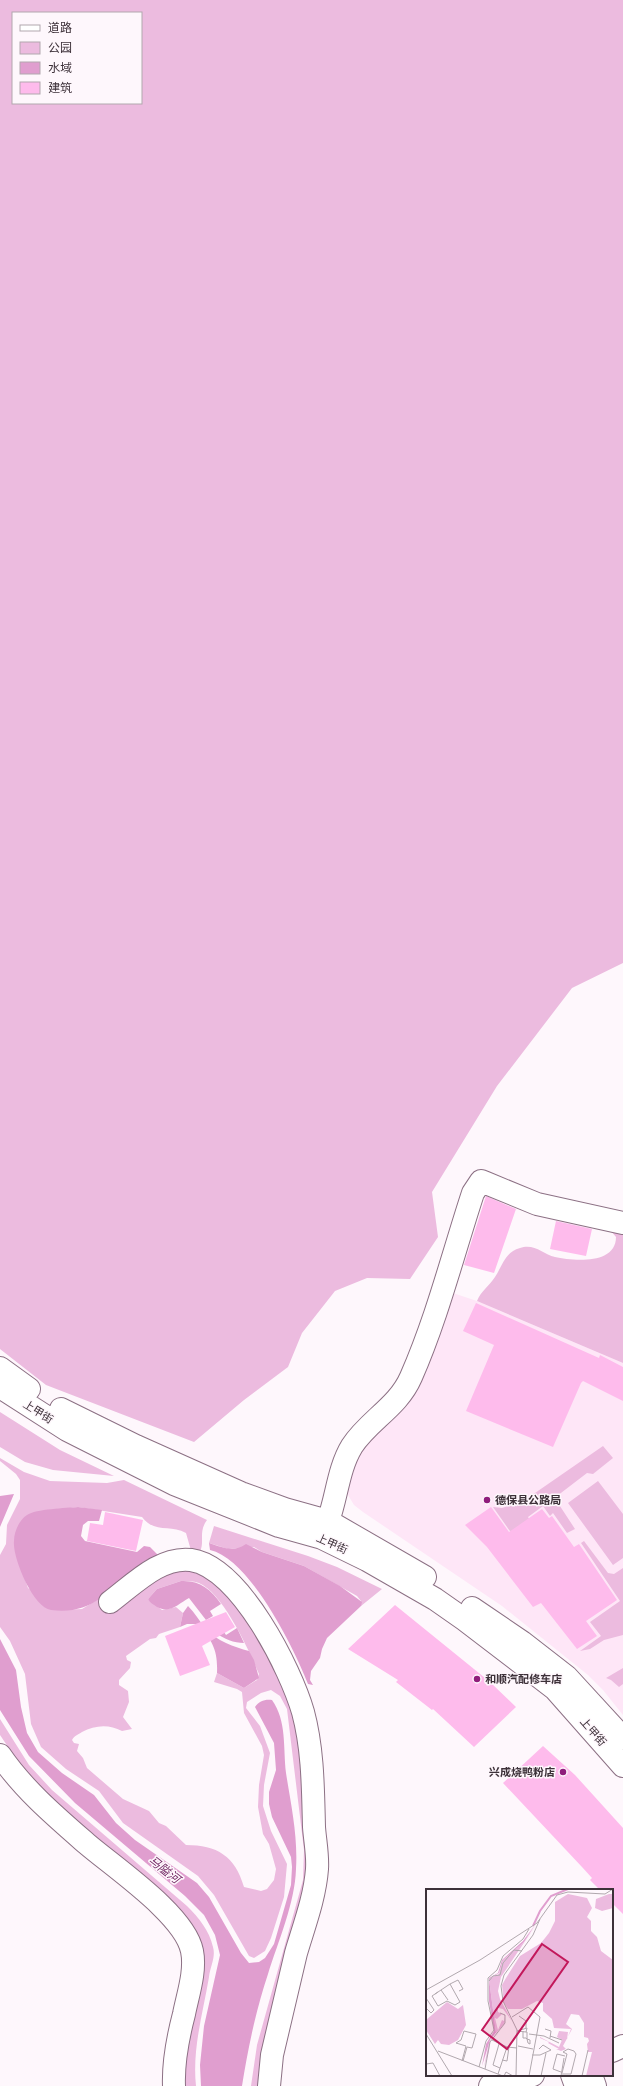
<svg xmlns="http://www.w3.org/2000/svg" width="623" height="2086" font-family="'Source Sans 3','Noto Sans SC',sans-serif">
	<rect width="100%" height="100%" fill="#fef7fc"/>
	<path fill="#fee6f7" d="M450 1292 477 1301 623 1363V1715L603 1690 588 1675 502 1606 363 1512 354 1505 348 1495 347 1486 350 1471Z"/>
	<path fill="#ecbbdf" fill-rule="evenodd" d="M0 0H623V963L572 988 497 1086 432 1192 438 1237 410 1279 367 1278 335 1291 302 1333 288 1367 244 1400 194 1442 46 1385 0 1349ZM13 13H141V103H13Z
		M611 1231 623 1232V1363L477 1301C481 1291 489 1286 495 1277 503 1265 505 1252 520 1248 534 1243 543 1254 555 1257 573 1261 616 1265 616 1237Z
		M0 1412 60 1450 114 1476 53 1470 25 1462 0 1447Z
		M603 1446 613 1458 593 1474 587 1473 557 1496 556 1500 575 1529 567 1533 553 1513 550 1516 543 1506 528 1517 535 1529 524 1551 493 1507 502 1508 522 1502Z
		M0 1458 24 1472 50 1481 107 1483 124 1480 207 1520C198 1532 205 1542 200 1551L192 1554 186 1533C170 1524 155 1534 142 1517L78 1507 56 1510 16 1552 28 1588 62 1610 82 1609 105 1595 167 1573 186 1570 218 1581 270 1653 295 1717 301 1756 311 1864 261 2086H251L257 2045 303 1880 304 1850 287 1709 280 1696 271 1690 261 1693 247 1702 246 1708 260 1726 270 1753 264 1785 263 1806 271 1831 287 1864 284 1897 271 1938 265 1951 254 1958 249 1956 214 1895 198 1876 123 1823 99 1791 66 1769 41 1747 31 1724 25 1674 10 1641 0 1627V1555L6 1544 7 1525 20 1499V1480L16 1474 0 1461ZM181 1581C187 1581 193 1581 199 1583 223 1593 249 1650 259 1674L257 1680 244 1688 217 1673 214 1682 237 1689 242 1692 244 1713 262 1746 264 1755 259 1785 258 1807 263 1834 269 1844 276 1869 274 1880 267 1889 261 1891 244 1887C235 1856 217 1845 186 1845L166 1826 159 1823 149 1811 123 1799 87 1768 83 1758 77 1751 79 1744 74 1743 72 1740C75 1735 78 1735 82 1732 95 1725 109 1724 122 1731L132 1729 123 1717 129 1702 128 1691 119 1685V1680L130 1668 131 1662 127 1660 126 1656 150 1639 156 1638 159 1634 180 1627 183 1613 176 1607 162 1610 148 1599 157 1589Z
		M598 1481 623 1514V1558L613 1565 568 1503Z
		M214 1526 308 1556 337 1567 382 1589 361 1606V1601L357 1596 304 1566 262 1552 254 1547 228 1549 209 1543Z
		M584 1541 608 1573 614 1574 623 1568V1635L604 1640 590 1649 580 1651 601 1636 590 1622 620 1601 581 1543Z
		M623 1668V1684L619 1687 611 1680 606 1678Z
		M0 1719 29 1765 52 1790 187 1906C199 1918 209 1930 213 1947 216 1957 210 1967 209 1977 203 2013 192 2049 196 2086H183L184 2067 202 1962 31 1781 0 1735Z"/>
	<path fill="#e09ecf" d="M14 1494 0 1527V1496Z
		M78 1507 102 1510 99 1521H88L83 1525 81 1536 85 1541 137 1552 144 1546 150 1547 161 1558C158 1559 153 1558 149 1559 142 1561 138 1567 133 1572 106 1594 89 1615 51 1610 33 1608 12 1557 14 1541 14 1532 19 1520 27 1515 36 1509 66 1508 78 1507Z
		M209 1543C222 1547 233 1553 246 1544L262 1552 304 1566 340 1586 362 1602 361 1606 327 1638 322 1649 320 1658 311 1671 310 1680 313 1685 308 1684C294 1648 250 1559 210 1550Z
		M181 1581C199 1580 211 1589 221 1604L210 1611 213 1616 206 1620 189 1598C178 1604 170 1614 157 1607 153 1604 150 1603 148 1599L157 1589Z
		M188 1606C195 1613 200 1622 206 1629 217 1641 234 1647 249 1651L254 1660 259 1678 244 1688 217 1673C218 1649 212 1642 199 1624H187L180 1627 183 1613Z
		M216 1620 226 1635 237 1628 244 1643C234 1643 224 1639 216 1633Z
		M0 1639 16 1670 21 1707 27 1733 38 1752 62 1773 94 1795 116 1823 135 1840 197 1883 209 1897 241 1953 249 1963 259 1962 265 1958 274 1944 291 1885 292 1867 291 1857 272 1817 269 1804V1792L276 1770 274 1743 255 1707C259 1701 265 1699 272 1700 287 1721 283 1748 286 1773 291 1805 298 1836 296 1869 295 1903 278 1942 268 1974 256 2010 248 2048 242 2086H201L200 2065 204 2026 220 1955 215 1935 204 1915 185 1896 75 1803 29 1756 0 1710Z"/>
	<path fill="#febbec" d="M486 1196 516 1209 494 1273 464 1265Z
		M556 1221 592 1229 586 1256 550 1249Z
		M476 1303 599 1358 600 1355 623 1367V1401L583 1381 581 1383 553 1447 466 1411 494 1345 463 1331Z
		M491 1507 509 1532 542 1509 549 1518 552 1516 574 1547 579 1544 617 1600 586 1621 597 1636 577 1649 541 1603 533 1607 487 1547 465 1525Z
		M105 1512 143 1520 136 1551 87 1541 90 1523 103 1525Z
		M395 1605 490 1682 516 1707 474 1747 433 1709 432 1710 396 1682 398 1680 348 1649Z
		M226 1612 235 1627 202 1646 210 1665 180 1676 165 1636Z
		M543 1746 575 1775 623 1828V1914L612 1903V1890H600L590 1880 592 1878 582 1867 503 1783Z"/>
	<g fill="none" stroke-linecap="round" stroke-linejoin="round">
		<defs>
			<path id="minor" d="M0 1368 29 1389
				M0 1387 67 1430 174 1484 279 1526 322 1538 367 1560 435 1599 465 1620 555 1689 623 1766
				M61 1409 136 1446 241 1493 285 1509 328 1521 425 1577
				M328 1521C337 1497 338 1469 352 1446 369 1420 398 1407 411 1377 437 1318 453 1254 473 1193L481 1181 486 1183 537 1204 623 1223
				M110 1602C133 1585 160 1556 191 1560 240 1567 291 1670 303 1712 313 1749 313 1789 314 1827 315 1841 318 1855 317 1869 315 1897 304 1926 296 1953 288 1987 280 2021 272 2055L269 2086
				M472 1608 522 1642 567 1677 623 1738
				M0 1755C23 1789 56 1817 87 1844 115 1868 185 1915 192 1951 196 1971 188 1994 184 2014 178 2037 173 2062 174 2086
				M612 2051 623 2046
				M572 2075 576 2086
				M591 2075 595 2086
				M490 2086 533 2075"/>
		</defs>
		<use href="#minor" stroke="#8c7084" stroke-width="24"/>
		<use href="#minor" stroke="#fff" stroke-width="22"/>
	</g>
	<g fill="#901c7c" stroke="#fef7fc" stroke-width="1.5">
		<circle cx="487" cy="1500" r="4"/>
		<circle cx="477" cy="1679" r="4"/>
		<circle cx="563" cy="1772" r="4"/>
	</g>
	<g text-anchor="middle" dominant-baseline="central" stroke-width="3" stroke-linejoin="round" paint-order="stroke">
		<g font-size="11" fill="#3d3139" stroke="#fef7fc">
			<text transform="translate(38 1412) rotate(32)">上甲街</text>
			<text transform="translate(332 1544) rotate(24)">上甲街</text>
			<text transform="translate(593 1732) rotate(49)">上甲街</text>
		</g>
		<g font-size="11" font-weight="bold" fill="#3d3139" stroke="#fef7fc" text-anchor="start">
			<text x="495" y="1500">德保县公路局</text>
			<text x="485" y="1679">和顺汽配修车店</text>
			<text x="555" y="1772" text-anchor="end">兴成烧鸭粉店</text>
		</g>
		<g font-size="12" font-style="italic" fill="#712663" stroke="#fef7fc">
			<text transform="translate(164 1870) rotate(38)">马隘河</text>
		</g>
	</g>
	<g transform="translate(426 1889)">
		<rect width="187" height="187" fill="#fef7fc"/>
		<path d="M142 5 161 9 166 19 161 28 165 32V42L171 48 175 62 187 71V187H160L166 163H162L161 155 163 152 162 149 158 148V134L153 126 145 125 140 135 146 140 137 157 140 160 135 162 130 160H133L122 154 123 153 114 149V148L133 158 136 151 131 148 133 142 142 143 141 150 145 140 128 139 126 130 117 122V114L111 112 96 120H82L78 114 76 96 80 89 94 67 115 54 123 44 129 32V13ZM183 5H187V19L176 22 169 19 170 10ZM110 36 75 88 72 102 74 110 86 132 77 120 72 119V123L79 126V133L75 141 64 153 63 162 58 178 63 153 75 141 79 134 70 144 63 90 73 85 77 71 98 53ZM76 125 79 127 78 132 76 131 72 141 69 129 71 130ZM21 113 32 120 37 116 40 136 32 151 23 156 15 155 12 151 9 155 0 141V131Z" fill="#ecbbdf" fill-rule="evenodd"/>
		<path d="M109 36 98 53 77 71 73 84 63 90 70 144 78 134 64 151 56 177 60 155 68 142 63 112V89L72 84 76 71 97 52Z" fill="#e09ecf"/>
		<path fill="none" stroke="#e09ecf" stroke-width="2" d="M107 37 114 22 125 7 142 0"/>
		<path fill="none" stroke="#b1a8ae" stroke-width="1" d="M63 92 67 87 74 86 77 74 88 61 96 62M24 95 32 91 37 100 33 102M0 101 54 71 111 34 131 6 142 3 179 5 187 0M15 101 22 111M9 105 24 95 34 113 29 116 21 112 12 117 6 107 12 103M0 109 8 121 5 124 0 119M93 127 100 132V139M86 128 102 118 114 128 103 187M119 140 125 142 124 149M91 142 101 139 100 143 91 142M97 142V149H100L101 150 104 151V155L102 154 101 150V143H100M0 145 26 187M103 145 118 147 133 154M124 147 136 151M66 151 81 158 91 159M73 155 67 176 74 179M92 157 107 160M12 162 77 187M106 166H114L125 161 117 156 113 160M76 171 81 172 83 158M36 172 40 157 30 154 35 151 38 142 50 145 46 159 41 158 37 172M0 175 7 174 14 187M53 178 60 152 68 141 62 112V89L71 81 77 67 97 50 103 40M59 180 64 153 79 134V126L74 124M135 183 127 180 128 176 131 165 139 167M136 184 141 165 137 163 142 160 148 162 150 165 145 185H136M72 185 81 158M78 187 80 183 87 187M90 187 91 141 77 112 75 97 78 86 107 46 114 30M115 187 120 164M135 187 138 169M156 187 162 161"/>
		<path fill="#c2185b" fill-opacity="0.15" stroke="#c2185b" stroke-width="2" d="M116 55 142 73 81 160 56 141Z"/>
		<rect width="187" height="187" fill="none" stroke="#3d3139" stroke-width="2"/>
	</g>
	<rect x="12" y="12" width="130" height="92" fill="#fef7fc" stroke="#b1a8ae"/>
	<rect x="20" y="25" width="20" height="6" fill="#ffffff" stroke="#b1a8ae"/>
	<text x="48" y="32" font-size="12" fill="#3d3139">道路</text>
	<rect x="20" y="42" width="20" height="12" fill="#ecbbdf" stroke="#b1a8ae"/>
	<text x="48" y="52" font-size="12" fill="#3d3139">公园</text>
	<rect x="20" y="62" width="20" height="12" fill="#e09ecf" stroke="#b1a8ae"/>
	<text x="48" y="72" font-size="12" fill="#3d3139">水域</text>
	<rect x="20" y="82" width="20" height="12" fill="#febbec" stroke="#b1a8ae"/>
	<text x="48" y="92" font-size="12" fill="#3d3139">建筑</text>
</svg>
